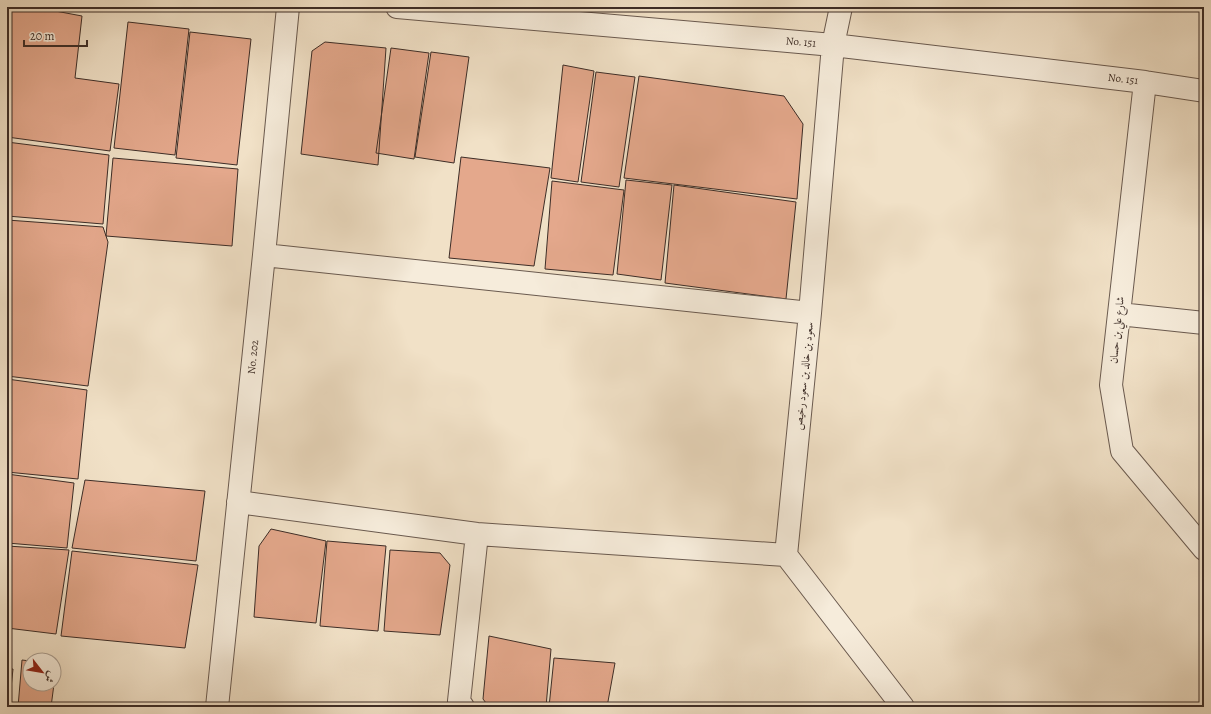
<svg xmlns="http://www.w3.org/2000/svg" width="1211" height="714" font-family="Alegreya,Amiri,serif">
	<rect width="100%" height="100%" fill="#f1e1c7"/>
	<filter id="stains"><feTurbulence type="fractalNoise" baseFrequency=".005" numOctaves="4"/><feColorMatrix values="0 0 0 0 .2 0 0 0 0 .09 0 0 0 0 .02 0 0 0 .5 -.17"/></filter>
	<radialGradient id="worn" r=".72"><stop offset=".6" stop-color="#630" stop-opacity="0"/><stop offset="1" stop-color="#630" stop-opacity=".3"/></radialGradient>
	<path fill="#e4a88c" stroke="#3d2d27" d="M7 7H34L82 16 75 78 119 84 110 151 7 137Z
		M128 22 189 29 175 155 114 148Z
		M190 32 251 39 237 165 176 158Z
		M325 42 386 48 378 165 301 154 312 51Z
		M391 48 429 53 414 159 376 153Z
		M431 52 469 57 454 163 415 157Z
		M563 65 594 71 578 182 551 178Z
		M596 72 635 77 619 187 581 182Z
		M639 76 784 96 803 124 797 199 624 178Z
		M7 142 109 155 103 224 7 216Z
		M461 157 550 168 534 266 449 258Z
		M113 158 238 169 232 246 106 236Z
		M626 180 672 185 661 280 617 274Z
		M552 181 624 190 613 275 545 269Z
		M674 185 796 202 786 299 665 283Z
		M7 220 103 227 108 242 88 386 7 376Z
		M7 379 87 390 78 479 7 472Z
		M7 474 74 483 67 548 7 543Z
		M85 480 205 491 196 561 72 548Z
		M271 529 326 541 316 623 254 617 259 546Z
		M327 541 386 546 378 631 320 626Z
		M7 546 69 550 56 634 7 628Z
		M390 550 440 553 450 565 440 635 384 631Z
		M72 551 198 565 185 648 61 636Z
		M489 636 551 649 546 707H489L483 699Z
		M554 658 615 663 607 707H549Z
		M22 660 30 661V684H54L51 707H18Z
		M7 669H13L9 707H7Z"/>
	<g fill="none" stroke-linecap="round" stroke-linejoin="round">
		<defs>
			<path id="minor" d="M397 7 833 45 1145 82 1204 91
				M841 7 833 45 810 313 786 555 903 707
				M1145 82 1111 385 1122 451 1204 549
				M264 255 810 313
				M1119 314 1204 323
				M238 502 477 534 786 555
				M217 707 264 255 288 7
				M463 707 459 701 477 534"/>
		</defs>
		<use href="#minor" stroke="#6a5a4f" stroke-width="24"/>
		<use href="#minor" stroke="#f6ecdb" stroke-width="22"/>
	</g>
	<g text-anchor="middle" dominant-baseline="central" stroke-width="4" stroke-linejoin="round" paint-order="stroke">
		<g font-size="11" fill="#3d2d27" stroke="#f6ecdb">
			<text transform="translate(801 42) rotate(5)">No. 151</text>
			<text transform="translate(1123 79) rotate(7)">No. 151</text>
			<text transform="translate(1117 330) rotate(-84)">شارع علي بن حسان</text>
			<text transform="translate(253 357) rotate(-84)">No. 202</text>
			<text transform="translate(804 376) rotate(-84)">سعود بن خالد بن سعود رخيص</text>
		</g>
	</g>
	<rect width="1211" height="714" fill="none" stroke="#f1e1c7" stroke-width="24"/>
	<rect x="8" y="8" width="1195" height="698" fill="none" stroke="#3d2d27" stroke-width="2"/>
	<rect x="12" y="12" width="1187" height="690" fill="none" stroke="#3d2d27"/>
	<g transform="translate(42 672) rotate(121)"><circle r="19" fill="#f6ecdb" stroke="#aca093"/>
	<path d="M0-3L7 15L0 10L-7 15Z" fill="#8f2418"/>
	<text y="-6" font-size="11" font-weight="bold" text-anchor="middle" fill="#3d2d27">ش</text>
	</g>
	<path d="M24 40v6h63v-6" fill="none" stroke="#3d2d27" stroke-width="2"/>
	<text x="30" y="40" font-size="12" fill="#3d2d27" stroke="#f6ecdb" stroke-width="3" paint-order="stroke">20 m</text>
	<rect width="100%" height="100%" filter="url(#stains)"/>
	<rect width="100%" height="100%" fill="url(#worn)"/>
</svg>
